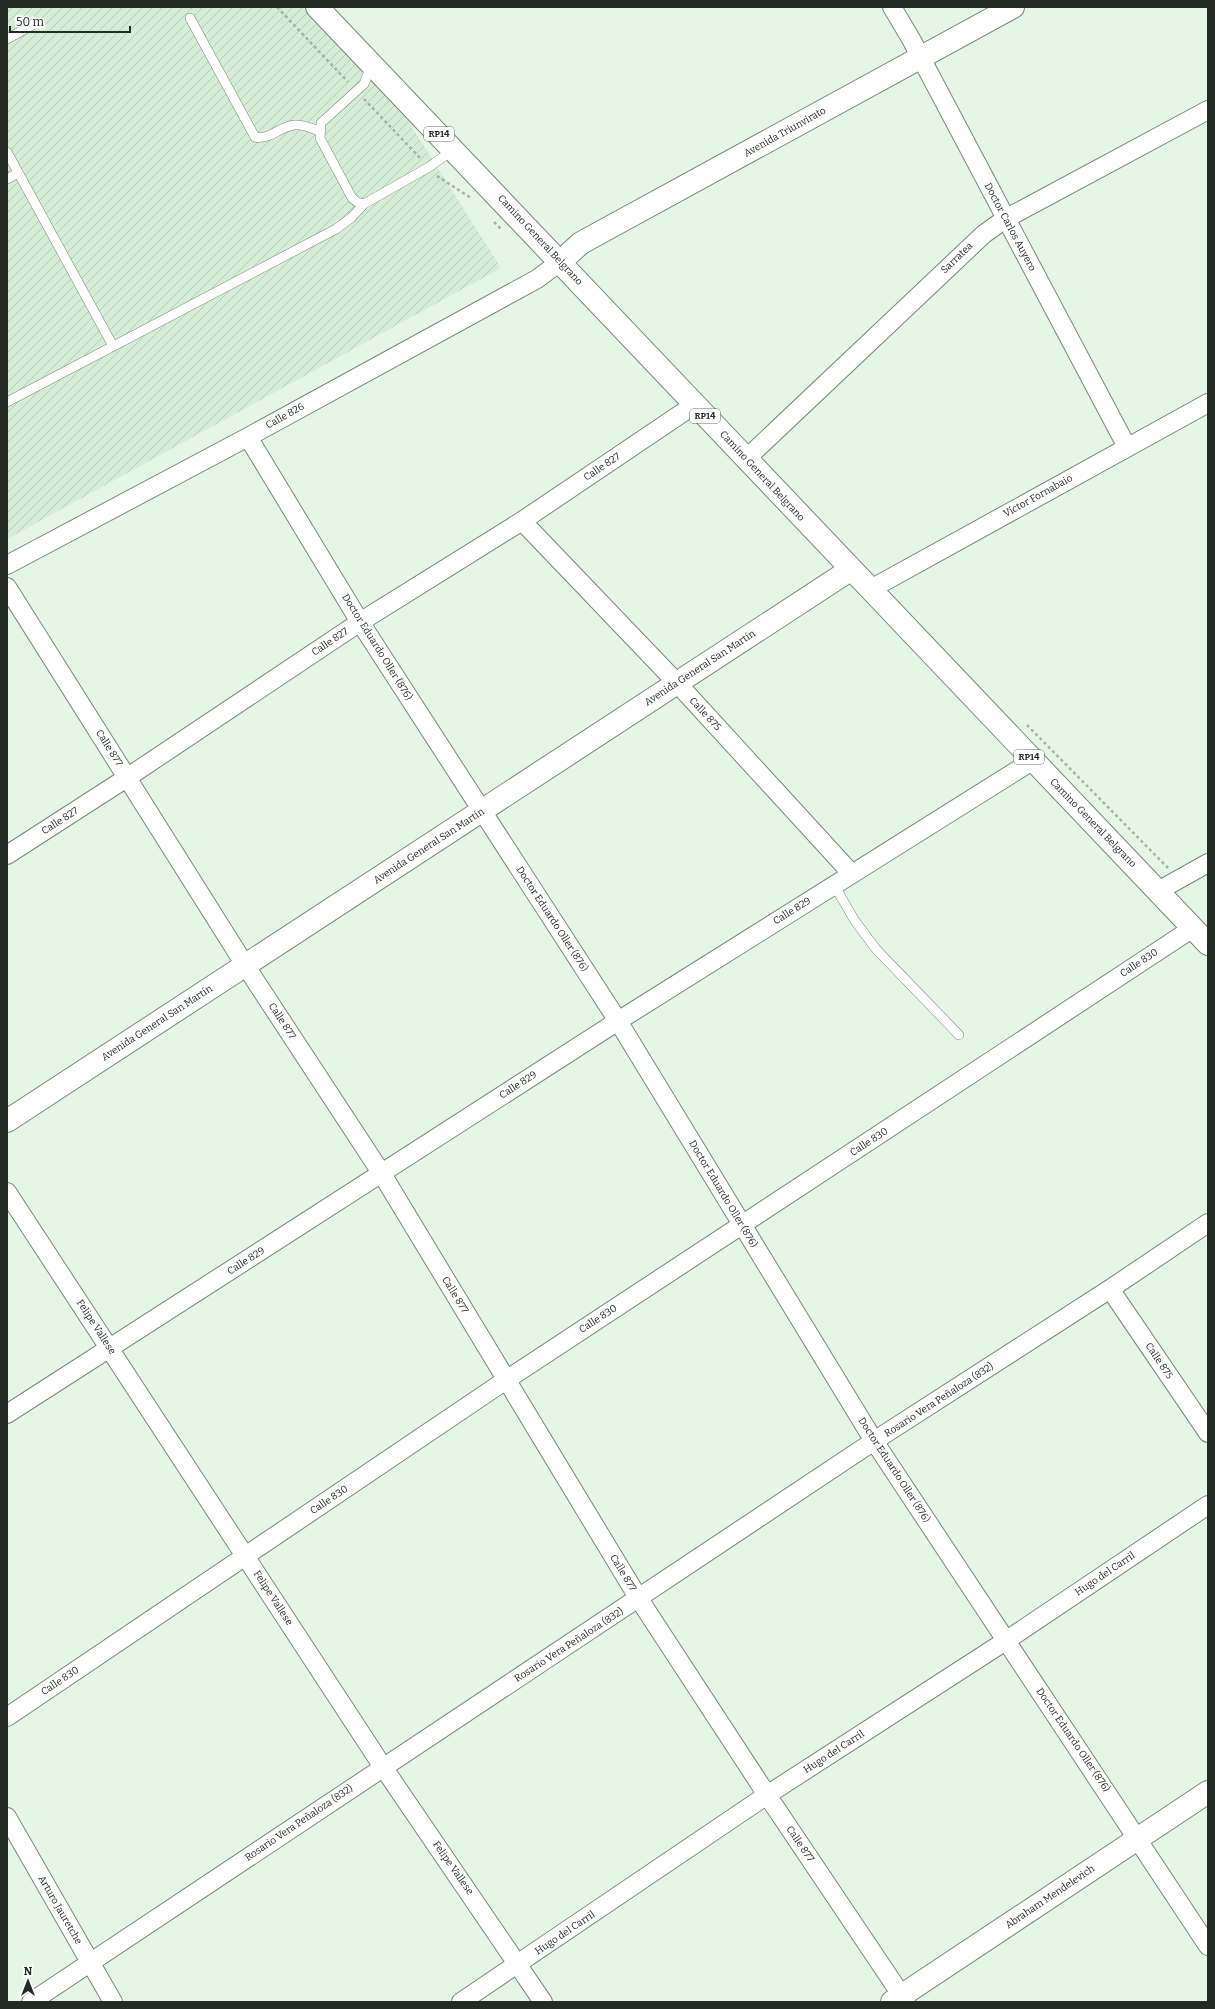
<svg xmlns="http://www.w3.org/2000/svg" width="1215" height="2009" font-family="Bitter,serif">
	<defs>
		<pattern id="industrial-furrows" width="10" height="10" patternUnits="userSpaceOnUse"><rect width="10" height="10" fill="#d5ecd6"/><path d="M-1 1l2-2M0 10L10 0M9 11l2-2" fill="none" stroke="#b7cbb8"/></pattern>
	</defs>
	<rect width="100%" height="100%" fill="#e5f6e6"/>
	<path fill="url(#industrial-furrows)" d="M7 7H317L372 64 501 268 7 539Z"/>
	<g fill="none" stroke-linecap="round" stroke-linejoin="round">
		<defs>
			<path id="service" d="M190 18 255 137C270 140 279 127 294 125 303 124 311 128 319 131
				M7 39 36 23
				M371 66 364 84 321 123 320 138 352 198 357 202 364 204 429 167 453 150
				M7 152 113 346
				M7 179 18 173
				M7 402 336 229 351 218 364 204
				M834 885 855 921 876 949 959 1035"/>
			<path id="minor" d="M892 7 911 39 1127 447
				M248 437 360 622 618 1021 874 1441 1208 1946
				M746 459 984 234 1005 219 1208 110
				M522 521 677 683 852 874
				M7 565 248 437 537 279 560 262
				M7 587 245 965 382 1174 639 1599 767 1795 906 2002
				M869 590 1208 403
				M7 855 128 777 360 622 522 521 694 405
				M1158 891 1208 863
				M7 1192 383 1767 543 2002
				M1110 1289 1208 1433
				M7 1414 618 1021 1032 761
				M7 1717 506 1380 1193 928
				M7 1817 113 2002
				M31 2002 874 1441 1110 1289 1208 1223
				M461 2002 767 1795 1007 1640 1208 1505"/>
			<path id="tertiary" d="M560 262 581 243 1013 7
				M892 2002 1208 1792"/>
			<path id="secondary" d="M7 1121 850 570"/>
			<path id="primary" d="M317 7C615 318 909 633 1208 944"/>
		</defs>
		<use href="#service" stroke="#798879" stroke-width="10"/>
		<use href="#minor" stroke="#798879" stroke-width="20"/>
		<use href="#tertiary" stroke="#798879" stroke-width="24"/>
		<use href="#secondary" stroke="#798879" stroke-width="24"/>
		<use href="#primary" stroke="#798879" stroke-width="24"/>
		<path stroke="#a4b2a5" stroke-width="2.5" stroke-dasharray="3 3" stroke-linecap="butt" d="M277 7 348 82
			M364 99 421 159
			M437 176 471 198
			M494 222 502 230
			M1027 725 1168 868"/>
		<use href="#service" stroke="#fff" stroke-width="9"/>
		<use href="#minor" stroke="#fff" stroke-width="18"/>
		<use href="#tertiary" stroke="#fff" stroke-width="22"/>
		<use href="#secondary" stroke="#fff" stroke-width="22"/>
		<use href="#primary" stroke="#fff" stroke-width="22"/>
	</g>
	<g text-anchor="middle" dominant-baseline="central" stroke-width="3" stroke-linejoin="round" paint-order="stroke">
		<g fill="#fff" stroke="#666b66" stroke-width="1">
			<rect x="424" y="127" width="30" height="14" rx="3"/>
			<rect x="690" y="409" width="30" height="14" rx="3"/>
			<rect x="1014" y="750" width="30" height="14" rx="3"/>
		</g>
		<g font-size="9" font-weight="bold" fill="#242b25">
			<text x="439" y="134">RP14</text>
			<text x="705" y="416">RP14</text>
			<text x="1029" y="757">RP14</text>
		</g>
		<g font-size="10" fill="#242b25" stroke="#fff">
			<text transform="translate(785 132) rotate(-29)">Avenida Triunvirato</text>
			<text transform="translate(1010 227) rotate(62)">Doctor Carlos Auyero</text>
			<text transform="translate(540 240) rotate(47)">Camino General Belgrano</text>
			<text transform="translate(957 258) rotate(-44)">Sarratea</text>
			<text transform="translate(285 416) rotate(-29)">Calle 826</text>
			<text transform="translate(602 467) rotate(-34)">Calle 827</text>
			<text transform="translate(762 476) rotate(47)">Camino General Belgrano</text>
			<text transform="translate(1038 496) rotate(-29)">Víctor Fornabaio</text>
			<text transform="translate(330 642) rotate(-34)">Calle 827</text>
			<text transform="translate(377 647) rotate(58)">Doctor Eduardo Oller (876)</text>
			<text transform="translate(700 668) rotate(-33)">Avenida General San Martín</text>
			<text transform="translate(705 714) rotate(47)">Calle 875</text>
			<text transform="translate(109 748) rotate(58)">Calle 877</text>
			<text transform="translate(60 821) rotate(-33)">Calle 827</text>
			<text transform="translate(1093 823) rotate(46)">Camino General Belgrano</text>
			<text transform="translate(429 846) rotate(-33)">Avenida General San Martín</text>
			<text transform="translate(792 911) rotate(-32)">Calle 829</text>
			<text transform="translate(552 919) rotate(57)">Doctor Eduardo Oller (876)</text>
			<text transform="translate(1139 963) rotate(-33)">Calle 830</text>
			<text transform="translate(282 1021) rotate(57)">Calle 877</text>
			<text transform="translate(157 1023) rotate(-33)">Avenida General San Martín</text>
			<text transform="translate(518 1085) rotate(-33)">Calle 829</text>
			<text transform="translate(869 1142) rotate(-33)">Calle 830</text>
			<text transform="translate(723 1194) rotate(59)">Doctor Eduardo Oller (876)</text>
			<text transform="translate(246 1261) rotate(-33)">Calle 829</text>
			<text transform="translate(455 1295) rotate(59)">Calle 877</text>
			<text transform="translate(598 1319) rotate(-33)">Calle 830</text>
			<text transform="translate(96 1327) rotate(57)">Felipe Vallese</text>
			<text transform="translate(1159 1361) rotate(56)">Calle 875</text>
			<text transform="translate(939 1400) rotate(-33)">Rosario Vera Peñaloza (832)</text>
			<text transform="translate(894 1470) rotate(57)">Doctor Eduardo Oller (876)</text>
			<text transform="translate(329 1500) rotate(-34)">Calle 830</text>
			<text transform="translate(623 1573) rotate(59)">Calle 877</text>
			<text transform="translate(1105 1574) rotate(-34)">Hugo del Carril</text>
			<text transform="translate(273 1598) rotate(57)">Felipe Vallese</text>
			<text transform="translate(569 1645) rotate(-33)">Rosario Vera Peñaloza (832)</text>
			<text transform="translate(60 1681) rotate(-34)">Calle 830</text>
			<text transform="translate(1073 1740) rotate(56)">Doctor Eduardo Oller (876)</text>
			<text transform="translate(834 1752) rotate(-33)">Hugo del Carril</text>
			<text transform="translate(299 1823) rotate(-34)">Rosario Vera Peñaloza (832)</text>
			<text transform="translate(800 1844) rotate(56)">Calle 877</text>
			<text transform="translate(453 1868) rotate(55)">Felipe Vallese</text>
			<text transform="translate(1050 1897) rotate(-34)">Abraham Mendelevich</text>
			<text transform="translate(60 1910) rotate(60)">Arturo Jauretche</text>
			<text transform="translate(565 1933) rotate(-34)">Hugo del Carril</text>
		</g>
	</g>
	<rect width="1215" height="2009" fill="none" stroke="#242b25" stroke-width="16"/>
	<g transform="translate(28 1981)" stroke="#ffffff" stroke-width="3" paint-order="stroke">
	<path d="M0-3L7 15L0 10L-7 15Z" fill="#242b25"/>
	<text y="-6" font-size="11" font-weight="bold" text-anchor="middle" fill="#242b25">N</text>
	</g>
	<path d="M10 26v6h120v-6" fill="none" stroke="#242b25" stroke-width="2"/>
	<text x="16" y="26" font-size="12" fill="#242b25" stroke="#ffffff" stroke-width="3" paint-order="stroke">50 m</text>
</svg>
